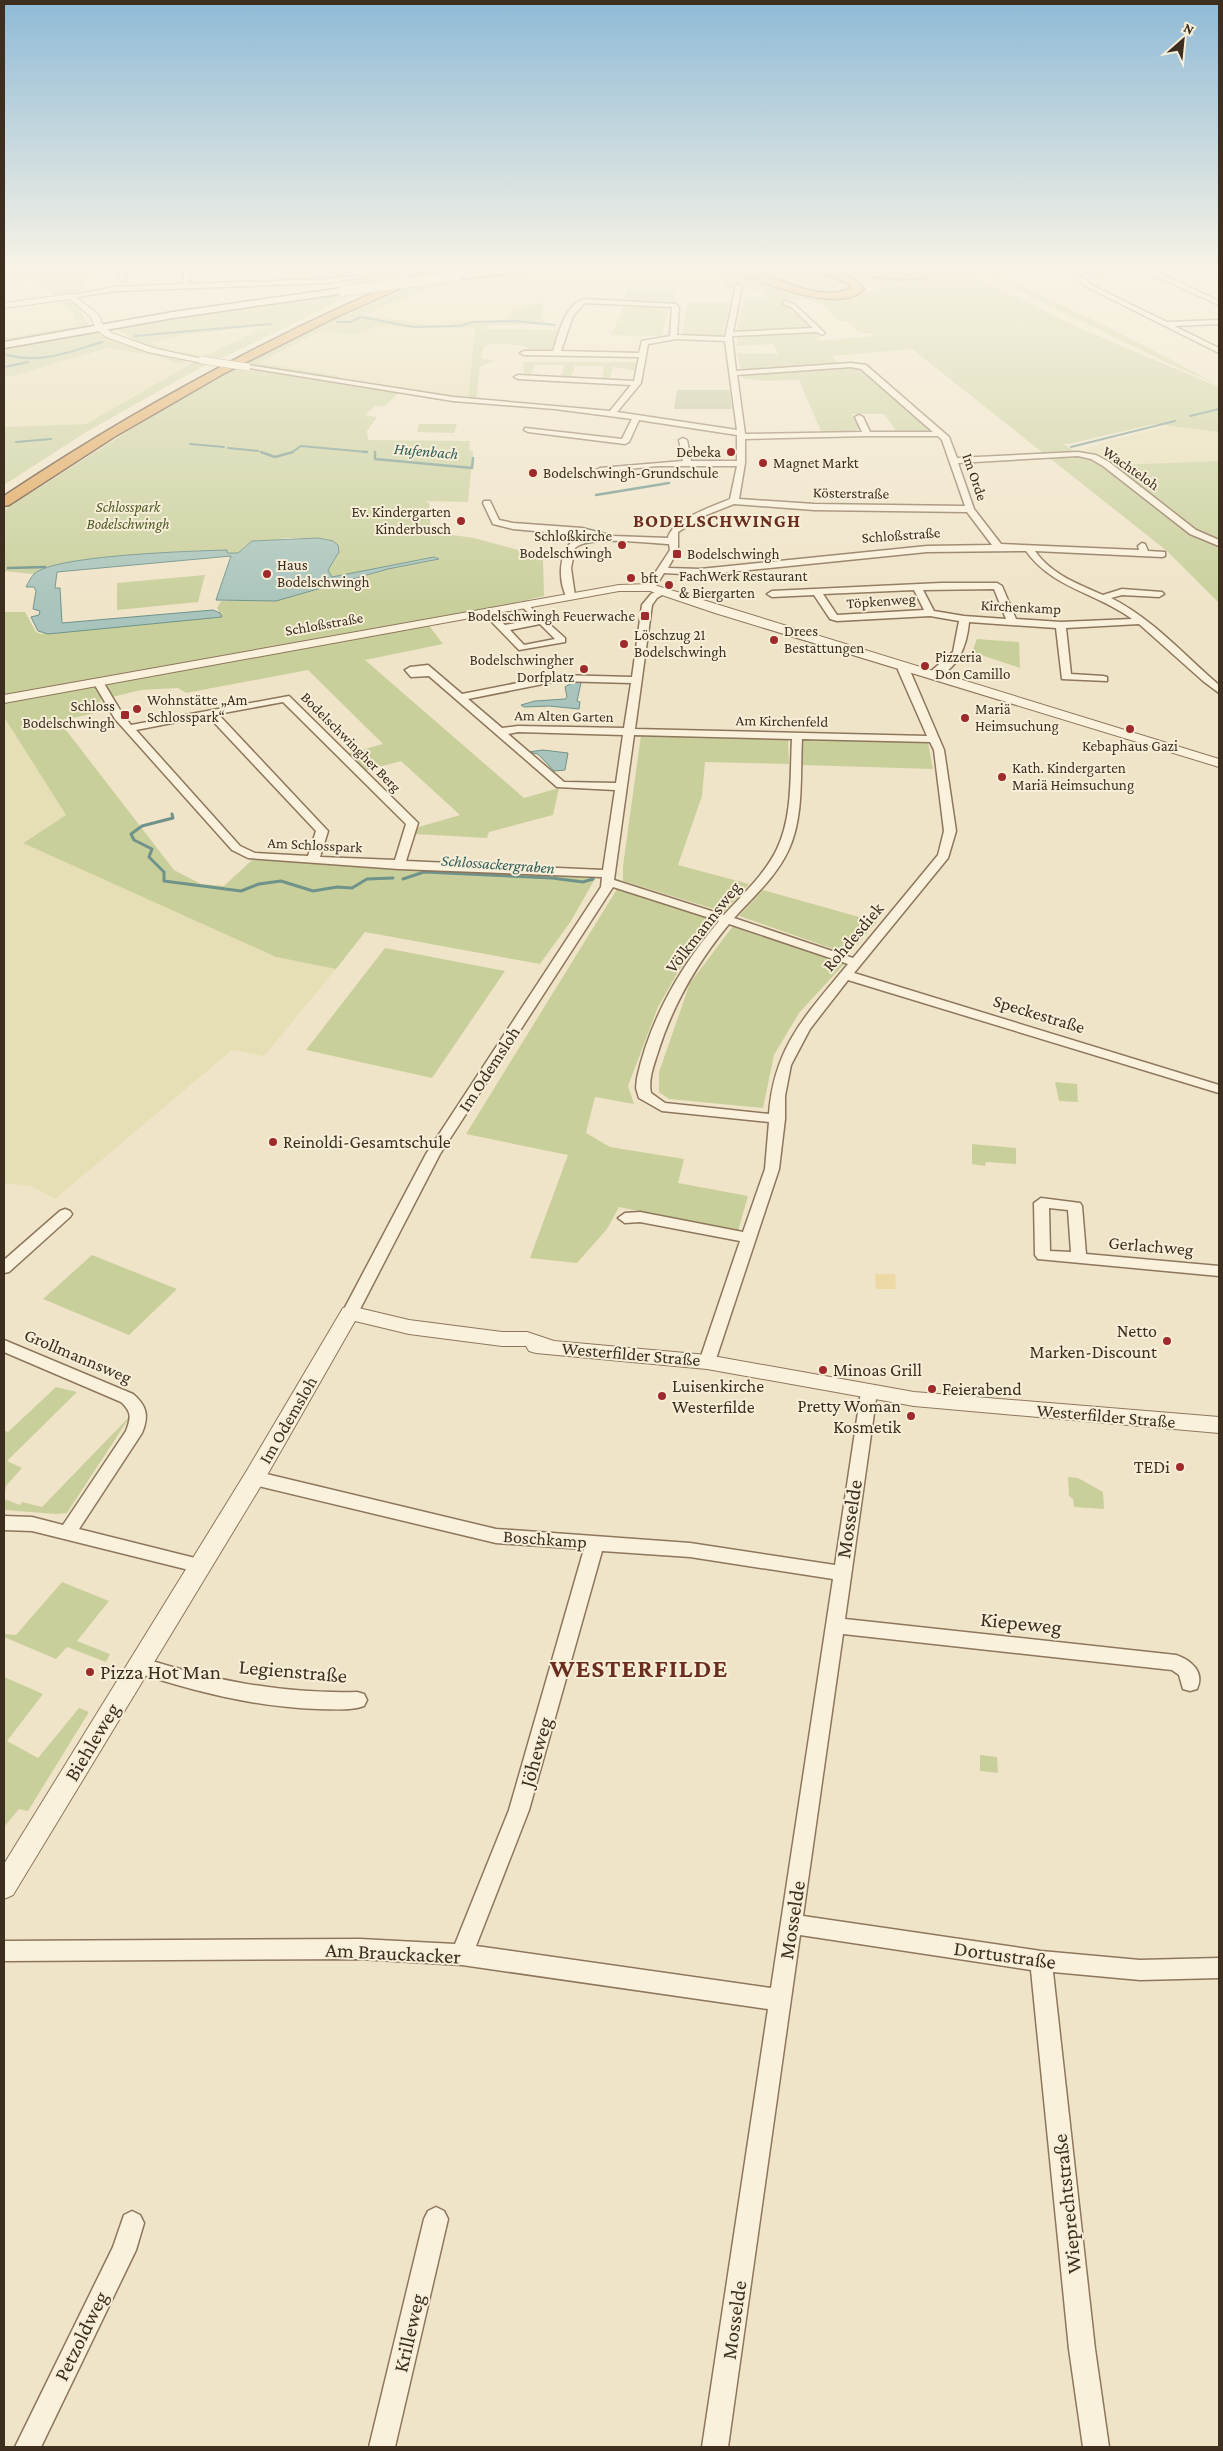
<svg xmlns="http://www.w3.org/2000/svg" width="1223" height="2451" font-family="'Crimson Pro',serif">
	<rect width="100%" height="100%" fill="#f0e4c8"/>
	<path fill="#e6deb5" d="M354 265H398L381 271 350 277Z
		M613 265H690L721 277 726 289H546L544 303 513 309 510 320 451 325H431L361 315 441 284Z
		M55 299 72 313 78 324 73 327 4 338V307Z
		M274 325 204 356 170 350 149 342 185 335 225 332Z
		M376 327 475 328 468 401 343 382 257 363 320 331 355 335Z
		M108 348 157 356 178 363 186 360 196 361 86 424 4 427V377L16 375Z
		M1169 426 1219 432V461L1115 465 1097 455 1082 450 1116 439Z
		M4 717 66 815 23 842 276 957 336 969 264 1056 232 1050 55 1199 31 1186 4 1183Z"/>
	<path fill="#c9cf9b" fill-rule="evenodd" d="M4 265H93L84 291 54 295 32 280 4 281Z
		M398 265H420L375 284 353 287 350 277 381 271Z
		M476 265H535L439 277Z
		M574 265H613L441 284 362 315 431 325H451L454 322 510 320 513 309 544 303 541 319 548 324 490 325 485 329 559 330 553 352C542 353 532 354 525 346L493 343 484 346 481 358 494 361 480 367 476 401H468L475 328 376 327 355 335 320 331 258 363 337 376 343 382 400 391 385 406H375L365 415 377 417 367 431 368 440 470 441 469 450 473 451 468 502 425 501 429 503 431 532 474 538 537 555 559 556V558L543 560 544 596 427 623 443 644 365 660 524 798 559 788 553 815 489 832 487 838 414 834 419 827 460 815 401 761 364 771 346 754 383 744 308 670 186 693 178 688 141 690 100 700 108 710 59 721 174 870 201 884 224 886 252 860 596 877 571 921 540 964 365 932 336 969 276 957 23 843 66 815 4 717V701L305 644 123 673 4 696V612H25L36 632 41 634 222 617 217 608 221 601H276L364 577 396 565 332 577 328 570 339 550 338 545 318 538H286L246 545 238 553 187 551 148 554 45 567 33 574 4 571V510L179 399 248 361 333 320 418 284Z
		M690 265C701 265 715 263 725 265 785 280 818 309 883 287L813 265H843L903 282 928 275 932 266 930 265H950L1084 330 1219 387V432L1155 424 1068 444 1063 443 1080 456 1094 459 1142 488 1115 465 1219 461V603L1167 551 912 349 832 356 839 364 741 370 737 353 778 354 774 344 737 346V336L816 332 820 337 814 341 868 337 873 333H859L848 322 849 321H839L821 304 805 299 781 302 814 329 736 333 745 298 762 299 763 290 726 289 721 277Z
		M738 265H801L847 283 850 290 822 292Z
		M855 265H923L926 266 927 272C902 277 879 272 855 265Z
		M965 265H977L1106 326 1219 385 1174 366Z
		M627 289H676L673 303 622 301Z
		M362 290 218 360 164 351 143 345 118 330 124 326 202 313ZM271 325 204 356 170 350 150 343 185 335Z
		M55 299C83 296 78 318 94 329 121 348 155 354 186 360L178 363 157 356 108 348 16 375 4 377V338L73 327 77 324 72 313Z
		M687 303H730L722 336 682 337Z
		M625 304 669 306 662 336 611 335Z
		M196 361 209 363 86 432 4 485V427L86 424Z
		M523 362H638V371L613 367 609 380H602L604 366H575L571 378H561L565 365H535L530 376 524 375Z
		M855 367 932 428 925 431 897 432 884 414H852L860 429 852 431H821L799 380 766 381 742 378 743 374Z
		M419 424H457L454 433 417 432Z
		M205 575 198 602 117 610V583Z
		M977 639 1019 642 1020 668 972 652Z
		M641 735 788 739 789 764 705 762 702 796 678 865 749 884 724 912 623 881V866Z
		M806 739 928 742 933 769 802 765 801 741Z
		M617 889 644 895 719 920 679 970 658 1007 628 1086 634 1104 595 1097 586 1133 610 1147 684 1159 678 1183 748 1196 738 1231 619 1207 607 1229 577 1263 530 1258 568 1155 466 1134Z
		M763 890 877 922 848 954 739 916Z
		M733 926 845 963 799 1013 774 1055 763 1108 669 1099 659 1092V1072L690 983Z
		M385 948 505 971 432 1078 306 1050Z
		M1055 1082 1077 1084 1078 1102 1059 1101Z
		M972 1144 1016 1148V1164L986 1162 985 1166 972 1164Z
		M92 1255 177 1289 129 1335 43 1299Z
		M56 1387 77 1392 7 1461 22 1468 6 1486 4 1499 20 1505 22 1502 42 1507 131 1415 67 1513 56 1514 4 1510V1430L8 1432Z
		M1068 1477 1078 1478 1103 1492 1104 1509 1074 1507 1073 1499 1069 1496Z
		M62 1582 109 1601 77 1641 110 1654 106 1662 67 1647 56 1659 4 1637V1634L16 1635Z
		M4 1677 43 1694 7 1741 38 1758 79 1708 89 1712 28 1811 19 1809 4 1827Z
		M980 1755 997 1757 998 1773 980 1771Z"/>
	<path fill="#ecd9a5" d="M875 1274H895L896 1289H876Z"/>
	<path fill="#bfc49a" d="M677 390H730L732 409H674Z"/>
	<path fill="#a9c4bc" stroke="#6f938a" d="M318 538 333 541 338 545 339 552 328 570 332 577 434 557 439 559 388 569 276 601 216 600 231 556 57 572 55 588H60L62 623 213 610 220 613 222 617 48 634 38 631 31 617 39 615 40 611 33 609 36 591 34 587H26C28 583 31 577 34 574 54 555 194 551 227 550V553H238L252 541Z
		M575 681 581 683 577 701 580 702 579 709 549 706 524 707 521 705 535 701 565 699 567 697 565 687Z
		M543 750 568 753 565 770 554 771 538 754 528 752Z"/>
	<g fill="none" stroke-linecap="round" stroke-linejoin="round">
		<path stroke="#6f938a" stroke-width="2" d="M337 322H350L361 317 413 327 460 326 473 322 515 321 555 325
			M135 336 271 324
			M4 354C39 365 69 352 102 342
			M4 367 28 362
			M1190 416 1219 409
			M16 442 51 439
			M190 444 224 447
			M1071 447 1175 421
			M228 448 258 451
			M261 452 263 453
			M291 453 301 446 367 452"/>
		<path stroke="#6f938a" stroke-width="2.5" d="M261 452 275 457 293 452
			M363 452H367
			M375 452V459L472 468 473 458
			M596 495 669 483
			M8 568 45 567"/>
		<path stroke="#6f938a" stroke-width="3" d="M172 814 173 818 142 826 131 834 134 840 152 849 149 857 164 872V881L241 891 259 884 281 881 313 891 337 887 352 888 367 879 393 878
			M403 879 424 872 552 878 583 882 593 879"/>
		<defs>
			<path id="minor" d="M123 265H129L124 279 121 281 118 279Z
				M185 265H191L189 284 326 279 362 275 365 277 326 283 115 291 72 298 69 296 115 287 183 284Z
				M1134 265H1157L1147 267 1219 301V305L1138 268 1095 274 1085 279 1091 285 1167 322 1219 320V324L1174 326 1219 348V353L1087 287 1078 279 1091 271Z
				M739 284 742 286 733 332 813 328 791 307 783 304 785 301 795 305 825 333 822 335 817 332 732 336 736 371 851 363 866 365 949 437 957 458 1078 452 1096 455 1109 462 1196 530 1219 540V546L1190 534 1103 466 1091 459 1078 456 958 463 974 509 1001 544 1139 550 1138 546 1142 543 1145 544 1148 551 1165 552V556L1162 557 1035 551C1052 575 1078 584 1103 595L1122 589 1162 592 1164 594 1159 597 1122 595 1111 598C1153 619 1184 655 1219 685V693L1203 681 1139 624 1066 628 1071 674 1103 676 1107 677V681L1062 679 1056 628 969 622C967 645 958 671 933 678L929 677V673L953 652 959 621 930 616 837 621 830 619 814 595 772 597 767 594 772 591 941 583H997L1002 586 1016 619 1061 622 1132 619C1097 593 1052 588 1026 551L927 552 700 575 664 573 654 589 651 590 646 587 670 550 669 544C648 543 588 535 575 548L571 568 575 596 567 598C558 581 558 552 574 540L591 536 513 529 493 524 483 503 484 501H490L499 520 513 523 582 528 613 536 668 538C671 520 714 506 730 499L737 466H657L600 472 596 470 600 468 683 461 679 440 683 438 687 440 691 461H737V435L639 420 629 442 625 444 528 432 524 430 525 428 622 439 632 419 555 409 453 401 243 367 247 365 453 397 610 411 631 385 518 379 514 377 518 375 634 381 639 357 524 355 520 353 524 351H553C559 333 564 306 584 299L676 304 679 308 677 335 725 337 736 286ZM585 303 672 307 670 336 642 341 639 353 561 351 573 316ZM676 339 725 341 737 430 617 412 641 383 648 344ZM851 367 861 369 933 432H870L863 417 859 415 855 417 862 432 745 434 737 375ZM867 436H938L942 440 965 506 814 504 739 499 745 463V439ZM734 504 814 510 967 512 992 545 927 546 700 569 668 568 678 550V532L706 515ZM994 589 1006 619 964 616 934 611 923 590ZM914 590 924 610 837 615 823 594Z
				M662 589 667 592 657 598 652 605 635 729 927 736 898 670 899 664 908 666 944 750 956 831 948 858 854 973 1219 1085V1093L848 980 810 1029 791 1065 785 1096V1119L779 1169 715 1362 713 1366H701L699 1362 740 1241 640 1222 625 1223 618 1218 625 1213 640 1212 743 1232 765 1169 769 1122 662 1111 639 1098 636 1088 637 1078C650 1019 680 967 719 921L613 887 440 1154 356 1317H344L342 1313 426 1154 601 887 602 877 399 869 248 858 232 850 115 719 93 682 98 679 102 680 123 715 131 725 289 696 416 821 418 823 406 861 603 870 615 790 557 787 429 676 411 677 405 670 410 667 428 665 462 694 558 675 632 677 642 605 651 594ZM558 681 631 683 624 728 518 726 502 728 468 699ZM283 702 406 824 395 860 320 857 328 831 326 829 218 714ZM208 716 316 831 308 856 255 853 240 846 136 730ZM518 732 623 735 616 783 564 782 508 734ZM634 735 792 739C790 774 793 816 777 849 765 874 743 894 724 915L614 880ZM802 739 930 742 934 750 944 831 938 855 853 958 734 918C754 896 777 876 789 849 804 816 800 774 802 739ZM729 924 848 964C807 1014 774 1046 769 1114L665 1103 651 1093C648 1079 654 1065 658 1052 673 1004 697 963 729 924Z
				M525 602 565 638V642L519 650 487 617 495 615 505 625 535 619 520 605ZM540 624 555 639 524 645 510 630Z
				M1041 1198 1080 1203 1082 1206 1086 1254 1219 1266V1276L1038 1259 1035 1255 1034 1203ZM1049 1208 1068 1210 1071 1252 1050 1251Z
				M65 1209 70 1211 72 1214 70 1217 9 1272 4 1273V1260L60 1211Z
				M4 1340 133 1394C147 1406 149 1416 142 1433L79 1529 207 1561 210 1566 207 1571 201 1573 32 1531 4 1530V1516L32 1517 63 1525 126 1431C131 1418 132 1412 121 1402L4 1352Z
				M869 1386 875 1388 877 1392 845 1619 1176 1655C1191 1660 1205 1672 1197 1689L1190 1691 1183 1689 1179 1675 1172 1670 843 1634 803 1916 1041 1951 1140 1960 1219 1958V1978L1140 1980 1053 1972 1095 2349 1109 2447H1083L1069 2349 1031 1970 800 1935 728 2447H702L768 2009 462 1965 360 1959 4 1961V1941L360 1939 455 1944 509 1810 584 1549 496 1543 254 1485 248 1483 245 1478 248 1473 254 1471 496 1529 690 1543 835 1565 861 1392 863 1388ZM602 1551 690 1557 833 1579 771 1988 476 1946 529 1810Z
				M139 1657C211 1680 281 1694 357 1692L364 1694 367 1700 364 1706C350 1711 333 1709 318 1709 254 1707 193 1691 132 1671L130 1665 132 1659Z
				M436 2207 444 2211 448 2219 395 2447H369L424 2219 428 2211Z
				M132 2211 140 2215 144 2223 136 2250 41 2447H15L113 2247 124 2215Z"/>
			<path id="tertiary" d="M72 294 98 314 103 326 112 333 153 348 207 360 202 363 148 352 106 337 96 329 91 317 70 299 4 308V303Z
				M651 584 1219 759V767L715 613 650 591H619L4 703V695L619 585Z
				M350 1306 409 1320 502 1332H527L554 1341 707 1355 914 1392 1219 1417V1433L914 1406 707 1369 536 1353 529 1351 526 1346H502L409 1334 355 1321 262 1484 13 1895 4 1899V1864L246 1472 343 1308Z"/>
			<path id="secondary" d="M531 265H557L552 268 457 279 452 276 457 273Z
				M343 288 348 291 346 293 173 318 4 348V342L173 312Z"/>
			<path id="motorway" d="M439 265H454L336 317 223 374 114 437 9 505 4 506V496C142 404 286 327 439 265Z
				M721 265C763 262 808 307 851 288L847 283 801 265C822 264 851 272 864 289 842 313 775 287 749 277 741 274 728 272 721 265Z
				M842 265C866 263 905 283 925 270L922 265H933L938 270C923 287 856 278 842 265Z"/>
		</defs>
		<use href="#minor" stroke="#8d765c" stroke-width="3"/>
		<use href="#tertiary" stroke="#8d765c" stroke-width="2"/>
		<use href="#secondary" stroke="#6f573f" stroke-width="3"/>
		<use href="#motorway" stroke="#5b4430" stroke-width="3"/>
		<use href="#minor" fill="#faf1dc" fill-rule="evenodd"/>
		<use href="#tertiary" fill="#faf1dc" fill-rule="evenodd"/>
		<use href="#secondary" fill="#faf1dc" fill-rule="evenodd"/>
		<use href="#motorway" fill="#e0a458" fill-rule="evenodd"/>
		<defs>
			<path id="minor-bridge" d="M202 360 247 367"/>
			<path id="secondary-bridge" d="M343 291 457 276"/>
		</defs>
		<use href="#minor-bridge" stroke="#8d765c" stroke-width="8" stroke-linecap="butt"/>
		<use href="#secondary-bridge" stroke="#6f573f" stroke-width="11" stroke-linecap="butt"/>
		<use href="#minor-bridge" stroke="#faf1dc" stroke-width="7"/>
		<use href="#secondary-bridge" stroke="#faf1dc" stroke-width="10"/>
	</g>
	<linearGradient id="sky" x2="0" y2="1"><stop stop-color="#8fbad6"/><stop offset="0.44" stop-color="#f8f3e6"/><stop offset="1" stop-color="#f8f3e6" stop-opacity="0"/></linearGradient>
	<rect width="1223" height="608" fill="url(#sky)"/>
	<g fill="#9e2a2b" stroke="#f7eed8" stroke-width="2">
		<circle cx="731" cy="452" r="5"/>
		<circle cx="763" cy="463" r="5"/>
		<circle cx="533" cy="473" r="5"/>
		<circle cx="461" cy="521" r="5"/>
		<circle cx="622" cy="545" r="5"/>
		<rect x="672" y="549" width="10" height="10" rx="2.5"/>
		<circle cx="267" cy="574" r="5"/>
		<circle cx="631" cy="578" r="5"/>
		<circle cx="669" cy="585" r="5"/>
		<rect x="640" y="611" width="10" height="10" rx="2.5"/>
		<circle cx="774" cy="640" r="5"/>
		<circle cx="624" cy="644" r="5"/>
		<circle cx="925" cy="666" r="5"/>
		<circle cx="584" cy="669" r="5"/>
		<circle cx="137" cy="709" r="5"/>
		<rect x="120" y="710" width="10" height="10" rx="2.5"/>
		<circle cx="965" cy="718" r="5"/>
		<circle cx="1130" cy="729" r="5"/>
		<circle cx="1002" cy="777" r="5"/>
		<circle cx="273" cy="1142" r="5"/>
		<circle cx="1167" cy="1341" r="5"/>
		<circle cx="823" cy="1370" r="5"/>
		<circle cx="932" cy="1389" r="5"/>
		<circle cx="662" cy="1396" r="5"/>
		<circle cx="911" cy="1416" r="5"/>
		<circle cx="1180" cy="1467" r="5"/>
		<circle cx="90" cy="1672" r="5"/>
	</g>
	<g text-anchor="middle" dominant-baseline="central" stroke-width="4" stroke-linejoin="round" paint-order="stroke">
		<g font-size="15" fill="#3d2e20" stroke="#f7eed8" text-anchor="start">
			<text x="721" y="452" text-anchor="end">Debeka</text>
			<text x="773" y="463">Magnet Markt</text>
			<text x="543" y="473">Bodelschwingh-Grundschule</text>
			<text x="451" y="512" text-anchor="end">Ev. Kindergarten<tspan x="451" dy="17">Kinderbusch</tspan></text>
			<text x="612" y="536" text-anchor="end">Schloßkirche<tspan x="612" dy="17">Bodelschwingh</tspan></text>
			<text x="687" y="554">Bodelschwingh</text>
			<text x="277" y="565">Haus<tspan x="277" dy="17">Bodelschwingh</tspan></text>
			<text x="679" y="576">FachWerk Restaurant<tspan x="679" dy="17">&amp; Biergarten</tspan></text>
			<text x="641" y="578">bft</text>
			<text x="635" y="616" text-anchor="end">Bodelschwingh Feuerwache</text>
			<text x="784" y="631">Drees<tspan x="784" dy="17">Bestattungen</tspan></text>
			<text x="634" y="635">Löschzug 21<tspan x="634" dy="17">Bodelschwingh</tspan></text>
			<text x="935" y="657">Pizzeria<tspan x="935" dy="17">Don Camillo</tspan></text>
			<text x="574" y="660" text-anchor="end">Bodelschwingher<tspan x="574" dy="17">Dorfplatz</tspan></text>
			<text x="147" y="700">Wohnstätte „Am<tspan x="147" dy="17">Schlosspark“</tspan></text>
			<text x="115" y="706" text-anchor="end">Schloss<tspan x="115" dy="17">Bodelschwingh</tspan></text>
			<text x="975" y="709">Mariä<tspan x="975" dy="17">Heimsuchung</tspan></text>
			<text x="1130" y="746" text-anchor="middle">Kebaphaus Gazi</text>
			<text x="1012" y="768">Kath. Kindergarten<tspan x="1012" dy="17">Mariä Heimsuchung</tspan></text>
		</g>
		<g font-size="15" fill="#3d2e20" stroke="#f7eed8">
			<text transform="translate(1131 468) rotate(35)">Wachteloh</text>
			<text transform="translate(975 477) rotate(71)">Im Orde</text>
			<text transform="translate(851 493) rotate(1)">Kösterstraße</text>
			<text transform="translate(901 535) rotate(-4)">Schloßstraße</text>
			<text transform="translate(881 601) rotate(-4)">Töpkenweg</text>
			<text transform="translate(1021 607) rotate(3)">Kirchenkamp</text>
			<text transform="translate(324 624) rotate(-10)">Schloßstraße</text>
			<text transform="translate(564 716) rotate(1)">Am Alten Garten</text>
			<text transform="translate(782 721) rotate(1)">Am Kirchenfeld</text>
			<text transform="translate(351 742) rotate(45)">Bodelschwingher Berg</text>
			<text transform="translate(315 845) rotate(3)">Am Schlosspark</text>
		</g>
		<g font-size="15" font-style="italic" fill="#4d5a26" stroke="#f7eed8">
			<text x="128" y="507">Schlosspark<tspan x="128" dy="17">Bodelschwingh</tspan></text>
		</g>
		<g font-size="16" font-style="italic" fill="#2f5d5a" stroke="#f7eed8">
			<text transform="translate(426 451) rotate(5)">Hufenbach</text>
			<text transform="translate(498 864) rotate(4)">Schlossackergraben</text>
		</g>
		<g font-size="18" fill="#3d2e20" stroke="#f7eed8">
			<text transform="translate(703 927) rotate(-52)">Völkmannsweg</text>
			<text transform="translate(853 937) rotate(-50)">Rohdesdiek</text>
			<text transform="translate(1039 1014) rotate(17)">Speckestraße</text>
			<text transform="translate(489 1069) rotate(-57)">Im Odemsloh</text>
			<text transform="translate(1151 1246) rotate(5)">Gerlachweg</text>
			<text transform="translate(631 1354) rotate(5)">Westerfilder Straße</text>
			<text transform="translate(78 1356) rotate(23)">Grollmannsweg</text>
			<text transform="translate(1106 1416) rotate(5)">Westerfilder Straße</text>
			<text transform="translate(288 1420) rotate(-60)">Im Odemsloh</text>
			<text transform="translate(545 1539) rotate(4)">Boschkamp</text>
		</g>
		<g font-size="18" fill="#3d2e20" stroke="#f7eed8" text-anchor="start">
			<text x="283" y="1142">Reinoldi-Gesamtschule</text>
			<text x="1157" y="1331" text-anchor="end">Netto<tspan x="1157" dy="21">Marken-Discount</tspan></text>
			<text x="833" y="1370">Minoas Grill</text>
			<text x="672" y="1386">Luisenkirche<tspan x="672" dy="21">Westerfilde</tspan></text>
			<text x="942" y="1389">Feierabend</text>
			<text x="901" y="1406" text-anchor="end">Pretty Woman<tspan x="901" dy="21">Kosmetik</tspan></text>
			<text x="1170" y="1467" text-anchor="end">TEDi</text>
		</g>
		<g font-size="19" font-weight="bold" letter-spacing="1" fill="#6b2e1e" stroke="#f7eed8">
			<text x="717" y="520">BODELSCHWINGH</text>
		</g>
		<g font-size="21" fill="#3d2e20" stroke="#f7eed8">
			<text transform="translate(849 1519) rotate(-81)">Mosselde</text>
			<text transform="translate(1021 1623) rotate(6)">Kiepeweg</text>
			<text transform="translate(293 1671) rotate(5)">Legienstraße</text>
			<text transform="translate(92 1742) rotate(-59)">Biehleweg</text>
			<text transform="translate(536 1752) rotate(-74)">Jöheweg</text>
			<text transform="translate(792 1920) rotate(-81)">Mosselde</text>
			<text transform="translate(393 1953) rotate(3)">Am Brauckacker</text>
			<text transform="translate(1005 1955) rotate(8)">Dortustraße</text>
			<text transform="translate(1067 2204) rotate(-96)">Wieprechtstraße</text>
			<text transform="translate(734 2320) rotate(-82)">Mosselde</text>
			<text transform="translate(409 2333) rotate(-77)">Krilleweg</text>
			<text transform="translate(81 2336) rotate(-64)">Petzoldweg</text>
		</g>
		<g font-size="21" fill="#3d2e20" stroke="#f7eed8" text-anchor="start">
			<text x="100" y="1672">Pizza Hot Man</text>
		</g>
		<g font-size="26" font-weight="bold" letter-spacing="1" fill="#6b2e1e" stroke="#f7eed8">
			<text x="639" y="1668">WESTERFILDE</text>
		</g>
	</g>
	<rect width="1223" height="2451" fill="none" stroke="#3d2e20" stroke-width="10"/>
	<g transform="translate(1183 40) rotate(27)" stroke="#f7eed8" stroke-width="4" paint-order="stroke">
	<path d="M0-4L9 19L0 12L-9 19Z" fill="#3d2e20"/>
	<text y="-8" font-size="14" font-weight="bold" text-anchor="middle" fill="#3d2e20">N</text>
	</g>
</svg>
